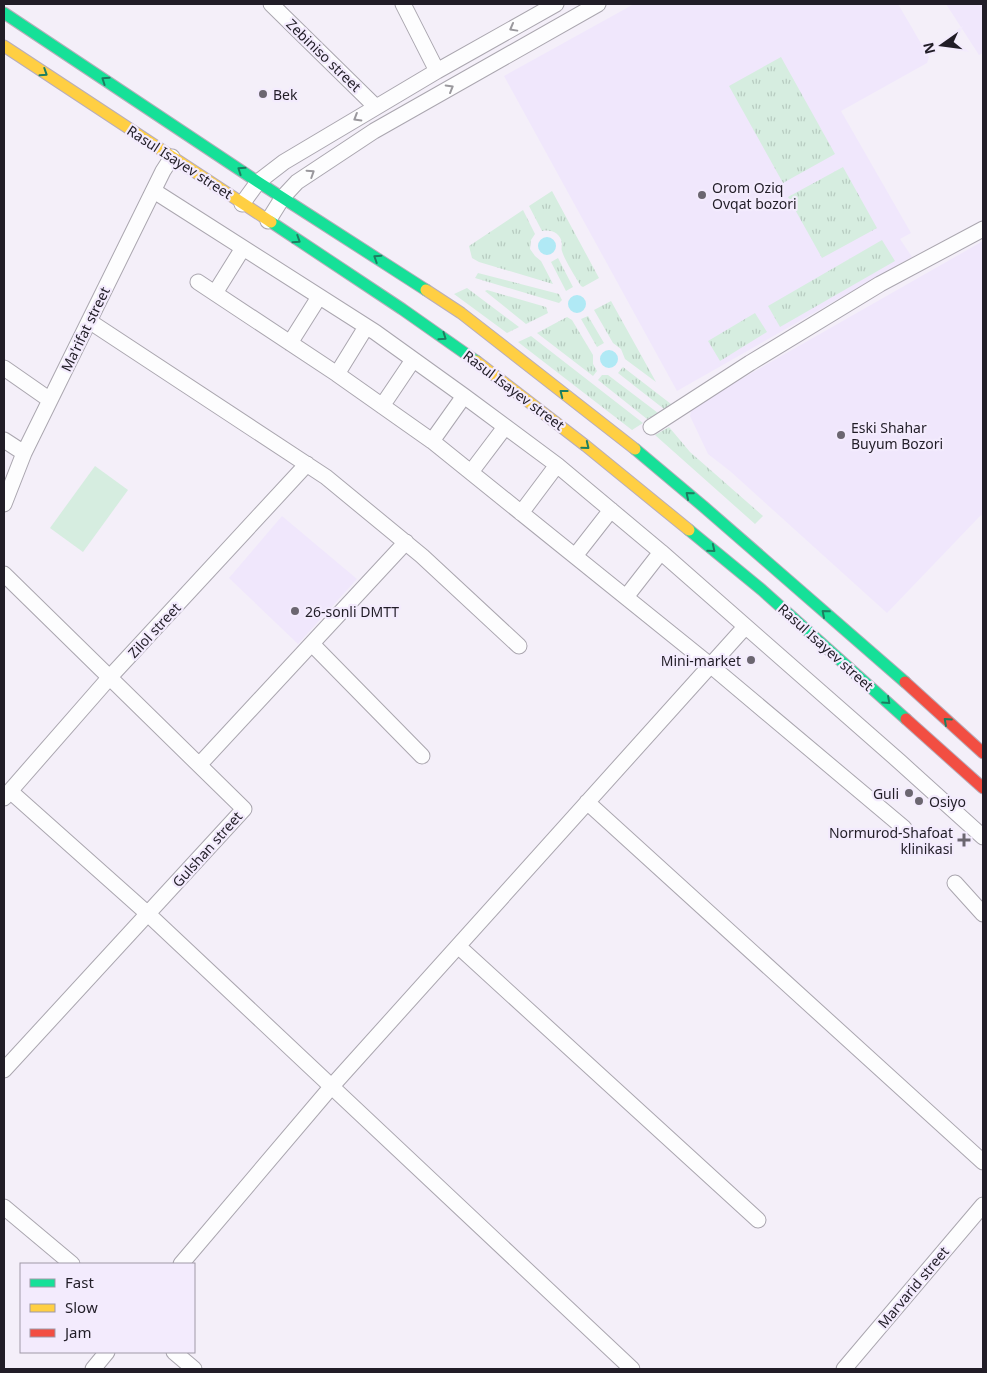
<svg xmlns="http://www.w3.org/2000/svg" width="987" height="1373" font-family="'Noto Sans',sans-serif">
	<defs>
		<pattern id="grass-tufts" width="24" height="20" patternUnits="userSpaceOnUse" patternTransform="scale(1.25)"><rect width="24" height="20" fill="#d6ede0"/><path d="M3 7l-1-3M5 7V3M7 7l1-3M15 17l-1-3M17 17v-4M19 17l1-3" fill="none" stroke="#b7cbc0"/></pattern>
	</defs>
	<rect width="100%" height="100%" fill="#f4eff9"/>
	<path fill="#f0e7fc" d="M634 4H898L929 57 927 63 841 111 911 233 900 239 912 257 677 391 504 76Z
		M946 4H983V53L979 55Z
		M983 241V517L981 515 887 613 730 471 708 454 690 416 692 407Z
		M282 516 357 579 298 644 229 578Z"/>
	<path fill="url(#grass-tufts)" d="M781 57 835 154 783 183 729 86Z
		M843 167 877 228 822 258 788 197Z
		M552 191 599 278 583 287 581 286C576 278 564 259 562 251 561 249 562 246 562 244 561 233 551 229 542 231L529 206Z
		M523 210 535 234 531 240 530 249 535 256 541 261 553 284 479 262 472 258 469 246Z
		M882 240 895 261 780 327 768 306Z
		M558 258 573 287 566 291 551 262Z
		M478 273 559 294 562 300 559 303 475 278Z
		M467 288 519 327 507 333 454 294Z
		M487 290 546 307 548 313 526 324 485 291Z
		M611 301 656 382 625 359 621 349 613 343 594 310Z
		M755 313 767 332 720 361 708 341Z
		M588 316 604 343 597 347 581 319Z
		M567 317 572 320 593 355V364L597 371 593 376 537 333Z
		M531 336 643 423 632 430 518 342Z
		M623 367 671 404 664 409 618 373Z
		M602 375H608L658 413 647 419 598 380Z
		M669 427 690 452 763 516 755 524 655 435Z"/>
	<path fill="#d6ede0" d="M95 466 128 490 83 552 50 528Z"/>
	<path fill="#b0e9f5" d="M538 246a9 9 0 1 1 18 0a9 9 0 1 1-18 0Z
		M568 304a9 9 0 1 1 18 0a9 9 0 1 1-18 0Z
		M600 359a9 9 0 1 1 18 0a9 9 0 1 1-18 0Z"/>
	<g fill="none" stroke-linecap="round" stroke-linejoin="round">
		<defs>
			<path id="street" d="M271 4 376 107
				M403 4 437 71
				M154 191 375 332 464 396 557 465 661 552 900 762 983 837
				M242 204 258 182 284 162 437 71 556 4
				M268 221 283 197 297 182 374 131 598 4
				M198 282 337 374 432 441 710 665 904 828
				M215 293 243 248
				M89 321 326 477 422 556 519 646
				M290 343 319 297
				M4 368 50 400
				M337 374 366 327
				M382 406 413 360
				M651 427 750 363 880 284 983 229
				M4 440 24 453
				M432 441 464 396
				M471 472 505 427
				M4 504 24 453 163 171 172 157
				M521 513 557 465
				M575 556 611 510
				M4 574 244 809 4 1070
				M626 597 661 552
				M312 644 422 756
				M199 765 406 542
				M10 791 148 914 632 1369
				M4 798 109 678 307 464
				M587 802 983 1162
				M955 883 983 914
				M458 946 758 1220
				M4 1207 72 1264
				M181 1264 332 1086 745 627
				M174 1352 194 1369
				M93 1369 107 1352
				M844 1369 983 1205"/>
			<path id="fast" d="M4 13 258 182 426 290
				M271 222 402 309 476 361
				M635 449 704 507 905 682
				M689 530 762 590 906 719"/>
			<path id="slow" d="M4 46 271 222
				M426 290 461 313 635 449
				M476 361 586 446 689 530"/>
			<path id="jam" d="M905 682 983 753
				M906 719 983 788"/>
		</defs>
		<use href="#street" stroke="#aaa6af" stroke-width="17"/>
		<use href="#fast" stroke="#b8adba" stroke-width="13"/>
		<use href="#slow" stroke="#b8adba" stroke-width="13"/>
		<use href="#jam" stroke="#b8adba" stroke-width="13"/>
		<use href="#street" stroke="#fdfdfe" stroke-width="15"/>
		<use href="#fast" stroke="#16e098" stroke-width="11"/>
		<use href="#slow" stroke="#ffcf43" stroke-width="11"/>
		<use href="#jam" stroke="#f24e42" stroke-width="11"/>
	</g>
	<defs><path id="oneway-chevron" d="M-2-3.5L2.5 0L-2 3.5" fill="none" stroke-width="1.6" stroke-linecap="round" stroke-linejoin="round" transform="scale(1.25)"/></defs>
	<g stroke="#9a989d">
		<use href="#oneway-chevron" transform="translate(513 28) rotate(151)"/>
		<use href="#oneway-chevron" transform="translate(450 88) rotate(-30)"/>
		<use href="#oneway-chevron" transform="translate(357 118) rotate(149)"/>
		<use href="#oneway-chevron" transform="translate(311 173) rotate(-33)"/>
	</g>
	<g stroke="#1c7e60">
		<use href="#oneway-chevron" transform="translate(44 73) rotate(33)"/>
		<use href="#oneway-chevron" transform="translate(105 80) rotate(-146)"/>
		<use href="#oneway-chevron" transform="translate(241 170) rotate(-146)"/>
		<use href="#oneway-chevron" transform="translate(297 240) rotate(33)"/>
		<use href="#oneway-chevron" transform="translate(377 258) rotate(-147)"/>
		<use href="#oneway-chevron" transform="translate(443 337) rotate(35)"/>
		<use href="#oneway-chevron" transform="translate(563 393) rotate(-142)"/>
		<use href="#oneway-chevron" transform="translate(586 446) rotate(39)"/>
		<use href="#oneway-chevron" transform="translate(689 495) rotate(-140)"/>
		<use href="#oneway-chevron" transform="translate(712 549) rotate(39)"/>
		<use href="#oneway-chevron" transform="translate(825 613) rotate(-139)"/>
		<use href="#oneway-chevron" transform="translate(887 701) rotate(42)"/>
		<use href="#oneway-chevron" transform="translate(947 721) rotate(-138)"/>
	</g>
	<g fill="#6b6670" stroke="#f3ebfd" stroke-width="2">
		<circle cx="263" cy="94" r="5"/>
		<circle cx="702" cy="195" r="5"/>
		<circle cx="841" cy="435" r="5"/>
		<circle cx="295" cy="611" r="5"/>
		<circle cx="751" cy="660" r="5"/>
		<circle cx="909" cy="793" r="5"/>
		<circle cx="919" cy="801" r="5"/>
		<path d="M961.5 832.5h5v5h5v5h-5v5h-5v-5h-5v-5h5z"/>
	</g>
	<g text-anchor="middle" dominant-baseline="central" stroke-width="4.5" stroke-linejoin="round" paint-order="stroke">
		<g font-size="14" fill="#211d27" stroke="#f3ebfd">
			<text transform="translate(324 55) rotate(44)">Zebiniso street</text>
			<text transform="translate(180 162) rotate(33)">Rasul Isayev street</text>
			<text transform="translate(85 329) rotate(-64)">Ma'rifat street</text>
			<text transform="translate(514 390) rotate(37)">Rasul Isayev street</text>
			<text transform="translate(154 630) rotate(-47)">Zilol street</text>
			<text transform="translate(826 647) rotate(42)">Rasul Isayev street</text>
			<text transform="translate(207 849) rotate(-48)">Gulshan street</text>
			<text transform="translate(913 1287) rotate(-50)">Marvarid street</text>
		</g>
		<g font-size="14" fill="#211d27" stroke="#f3ebfd" text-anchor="start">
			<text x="273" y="94">Bek</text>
			<text x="712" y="187">Orom Oziq<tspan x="712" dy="16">Ovqat bozori</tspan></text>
			<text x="851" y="427">Eski Shahar<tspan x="851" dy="16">Buyum Bozori</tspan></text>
			<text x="305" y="611">26-sonli DMTT</text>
			<text x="741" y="660" text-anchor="end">Mini-market</text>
			<text x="899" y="793" text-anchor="end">Guli</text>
			<text x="929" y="801">Osiyo</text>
			<text x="953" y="832" text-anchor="end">Normurod-Shafoat<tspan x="953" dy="16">klinikasi</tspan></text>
		</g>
	</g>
	<rect width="987" height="1373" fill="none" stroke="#211d27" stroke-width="10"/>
	<rect x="20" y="1263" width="175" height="90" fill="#f3ebfd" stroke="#9f99a7"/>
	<rect x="30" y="1279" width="25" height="8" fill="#16e098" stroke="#9f99a7"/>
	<text x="65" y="1288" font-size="15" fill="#211d27">Fast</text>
	<rect x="30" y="1304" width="25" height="8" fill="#ffcf43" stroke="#9f99a7"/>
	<text x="65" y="1313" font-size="15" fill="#211d27">Slow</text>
	<rect x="30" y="1329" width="25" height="8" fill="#f24e42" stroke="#9f99a7"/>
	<text x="65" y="1338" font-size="15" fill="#211d27">Jam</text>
	<g transform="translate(942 45) rotate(256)" stroke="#f3ebfd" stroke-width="4" paint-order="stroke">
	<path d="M0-4L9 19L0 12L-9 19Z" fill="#211d27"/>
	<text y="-8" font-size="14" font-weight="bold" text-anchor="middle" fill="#211d27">N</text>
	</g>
</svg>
